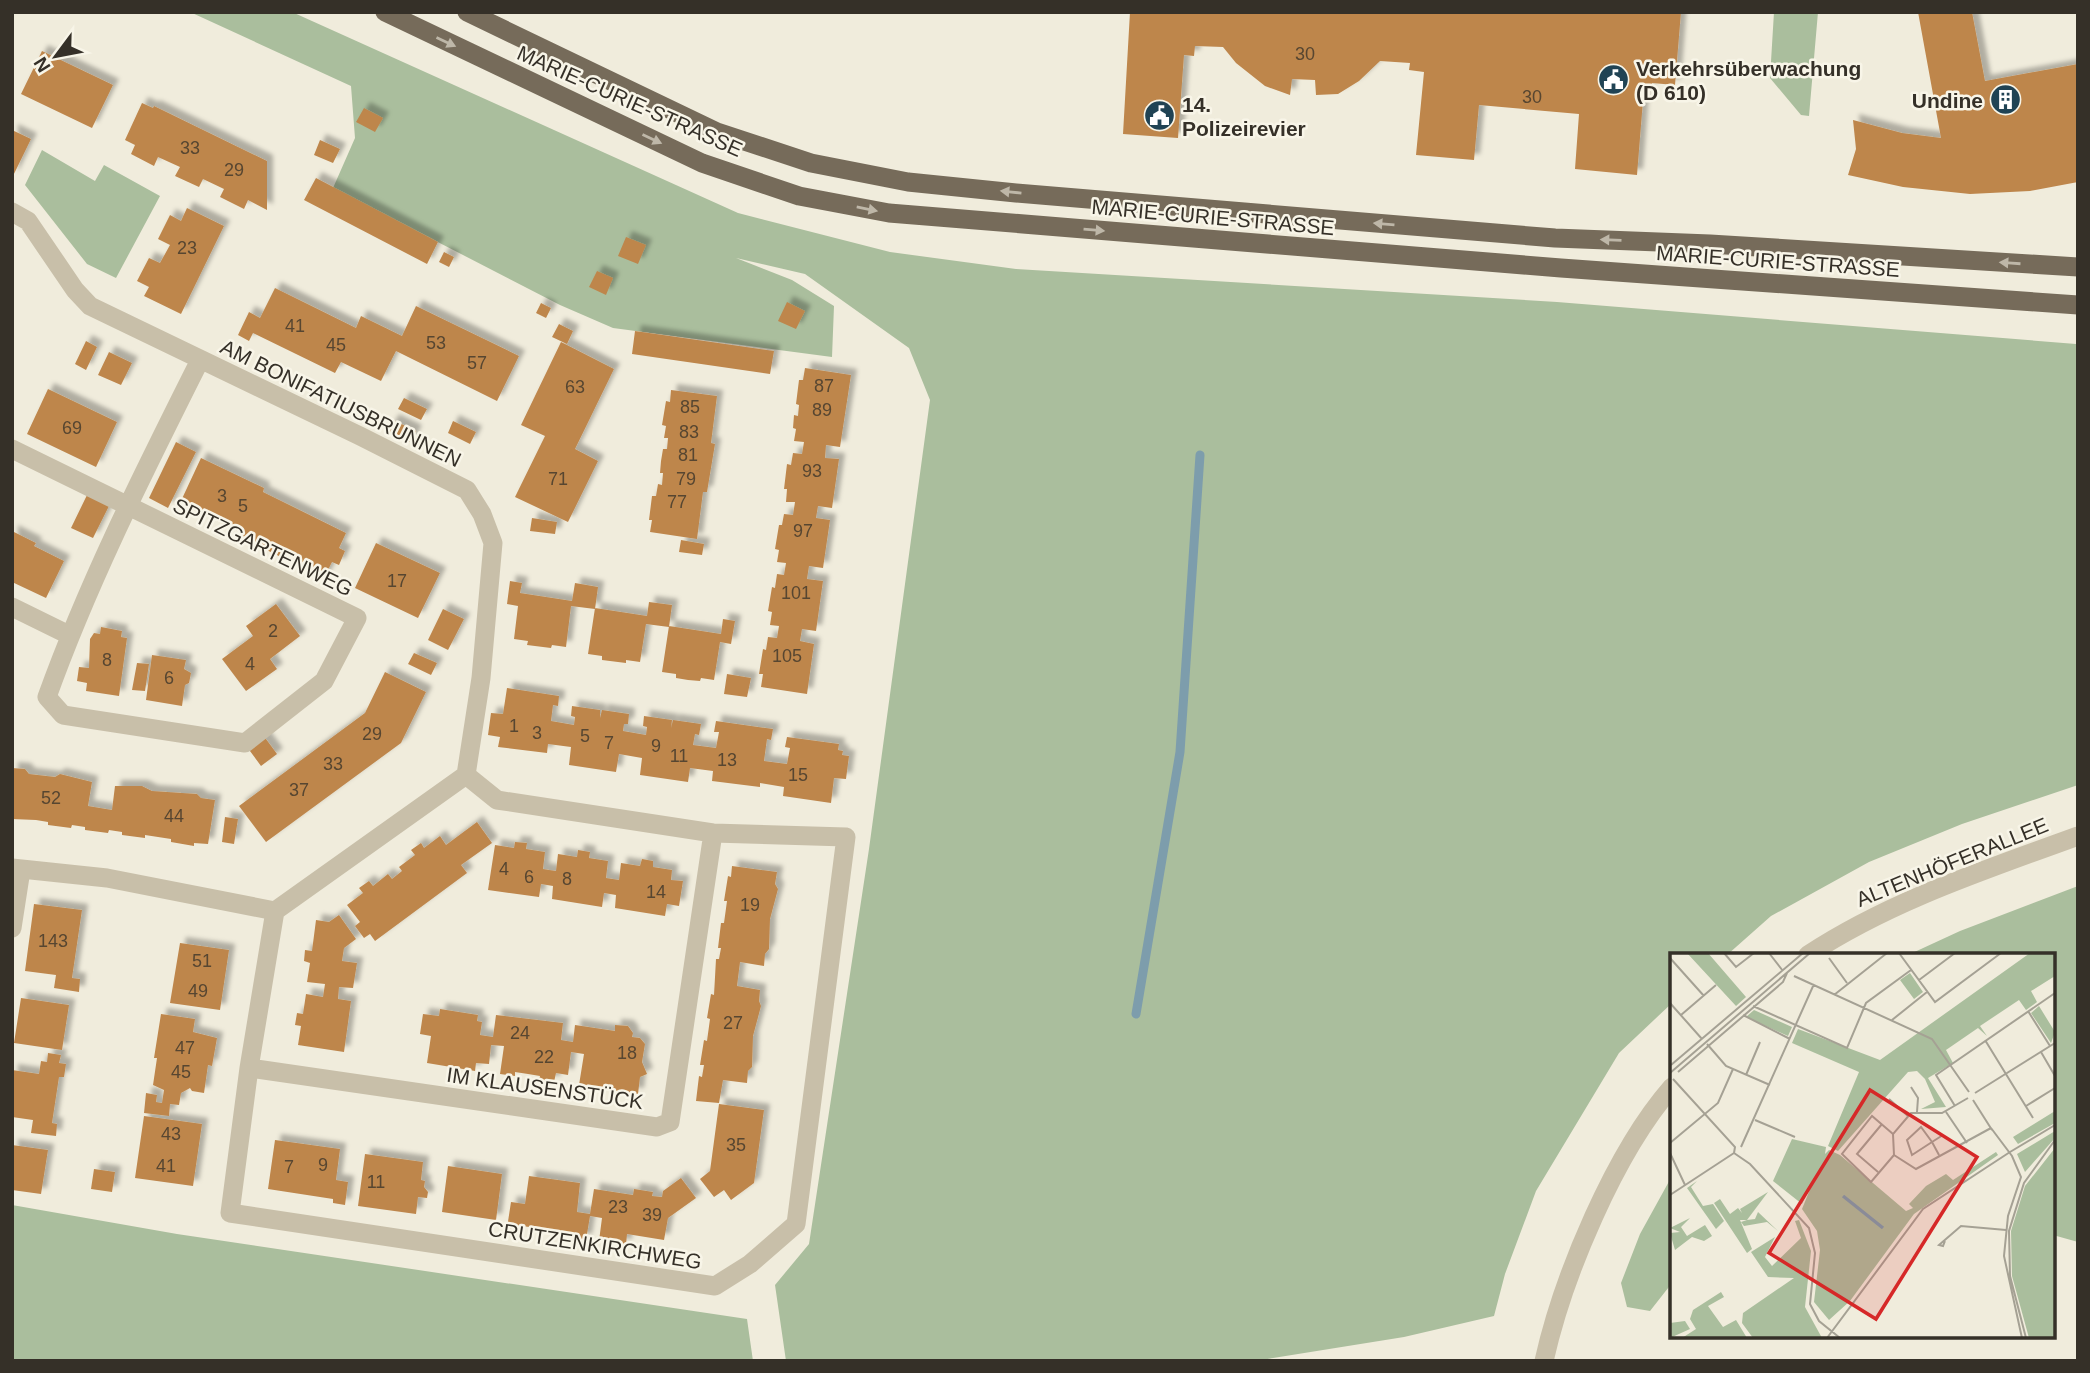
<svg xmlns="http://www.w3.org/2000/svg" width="2090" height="1373" font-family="Helvetica,sans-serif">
	<defs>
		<filter id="shadow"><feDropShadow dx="6" dy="-6" stdDeviation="2" flood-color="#0004"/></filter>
	</defs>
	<rect width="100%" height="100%" fill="#f0ecdc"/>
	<path fill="#aabe9d" d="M190 12H292L738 213 890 252 1016 269 1557 302 2076 344 2078 785 1962 824 1869 862 1771 916 1727 955H1672V1003L1619 1053 1536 1191 1505 1274 1494 1316 1404 1337 1255 1361H786L775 1285 809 1244 869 849 930 400 909 348 805 274 736 258 792 280 834 306 832 357 613 328 560 305 333 188 355 138 351 86Z
		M1774 12H1818L1809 116 1801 115 1770 78Z
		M42 150 95 181 104 165 160 196 116 278 87 264 25 185Z
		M2078 886V1242L2053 1235V955H1908L1960 931Z
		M1672 1176V1283L1650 1311 1627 1307 1621 1283 1640 1234Z
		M12 1205 177 1234 747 1319 753 1361H12Z"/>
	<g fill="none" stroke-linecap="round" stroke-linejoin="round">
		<path stroke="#7d9dac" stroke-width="9" d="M1136 1014 1180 752 1200 455"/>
	</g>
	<path fill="#be864c" filter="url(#shadow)" d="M1130 12H1681L1675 85 1652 83 1651 89 1644 88 1637 175 1575 169 1579 114 1479 105 1474 160 1416 155 1424 72 1409 70 1410 63 1380 61 1359 81 1338 94 1316 95 1315 80 1292 79 1290 95 1265 86 1236 63 1223 47 1195 46 1194 56 1184 55 1178 138 1123 134Z
		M1918 12H1972L1985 81 2078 64V182L2030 191 1970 194 1903 187 1848 175 1856 149 1853 120 1902 133 1941 138Z
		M42 51 113 85 92 128 21 94Z
		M142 103 153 108 154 106 267 161V210L248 200 244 209 220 197 224 189 203 179 199 187 175 176 180 167 158 157 154 166 131 154 135 145 125 140Z
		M364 108 383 118 375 132 356 122Z
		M12 130 31 139 12 178Z
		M320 140 340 149 333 163 314 155Z
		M316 178 438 242 427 264 304 200Z
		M187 208 224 226 181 314 144 296 149 287 137 281 149 258 160 263 170 245 158 239 170 215 181 221Z
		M626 237 646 245 638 264 618 256Z
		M444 252 454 257 449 267 439 262Z
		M597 271 613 278 606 295 589 287Z
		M275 288 356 328 361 316 402 336 416 306 519 356 497 401 396 351 381 381 341 362 335 373 253 333 249 341 238 335 249 312 260 318Z
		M787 302 805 311 796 329 778 321Z
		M541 303 551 308 546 318 536 313Z
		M559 324 573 331 567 344 552 337Z
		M635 331 774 351 770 374 632 354Z
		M86 341 97 347 86 370 75 364Z
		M561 342 614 369 575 449 598 461 568 522 515 497 545 436 521 425Z
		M109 352 132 363 121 385 98 375Z
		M805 368 851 375 840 447 826 445 825 458 839 459 832 508 818 506 816 518 830 520 823 568 809 566 807 579 823 581 816 631 802 629 800 641 814 644 807 694 761 687 763 674H759L763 649 766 650 768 637 777 638 779 626 770 625 772 612 768 611 772 587 775 588 777 574 784 575 786 563 777 562 779 550 775 549 779 525H782L784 514 793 515 795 502H786L787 489H784L787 464 791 465 793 453 802 454 804 442 794 441 796 429 793 428 794 415 798 416 799 405 796 404 799 380H803Z
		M48 389 117 422 96 467 27 434Z
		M671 390 717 396 711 443 715 444 707 492H703L697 539 650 532 652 520H649L652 496H656L658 484 662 485 663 473H660L661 461 663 449H667L668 438H664L666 426 662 425 666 401 670 402Z
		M404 398 427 409 421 420 398 409Z
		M393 420 416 431 410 442 387 431Z
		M453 421 476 432 470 444 448 433Z
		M176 442 196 452 168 508 149 498Z
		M201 458 264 488 263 492 346 533 339 548 345 551 339 565 332 562 324 578 240 537 242 533 180 503Z
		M88 493 110 504 93 538 71 528Z
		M532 518 557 522 555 534 530 531Z
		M12 531 36 543 34 546 64 561 46 598 12 582Z
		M681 540 704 544 702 555 679 552Z
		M376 543 440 573 418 618 355 588Z
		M510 581 522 583 520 593 572 601 575 583 598 587 595 609 571 606 566 647 552 645 551 648 527 645 528 641 514 639 518 606 507 604Z
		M649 602 672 605 669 627 646 624 640 662 626 660V663L602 660V656L588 654 595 608 647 616Z
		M276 604 300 636 270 659 277 669 246 691 222 659 253 636 246 626Z
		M443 609 464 619 448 650 428 640Z
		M723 619 735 621 731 644 720 642 714 680 701 678 700 681 688 680 676 678V674L662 672 669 626 721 634Z
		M101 627 122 631 121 637 127 638 119 696 86 691 87 683 77 681 79 667 89 668 90 639 94 633 100 634Z
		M414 653 437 663 431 675 408 664Z
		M152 655 186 660 184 669 191 673 189 683 185 685 182 706 146 700Z
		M137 663 149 664 145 691 132 690Z
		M385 672 426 692 401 743 266 842 239 806 365 713Z
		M727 674 751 678 747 697 724 694Z
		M507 688 559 696 558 706 553 705 551 721 574 725 575 717 571 716 572 706 600 710V718L602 710 629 714 628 724H624L623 731 646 735 647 727 643 726 644 716 672 720 671 728 673 720 701 724 699 735 695 734 693 745 716 748 719 732H714L716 721 773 729 771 740 767 739 764 761 787 764 790 748 785 747 787 737 839 744 838 750 843 751 842 755 849 756 846 779 834 778 831 803 783 796 784 787 760 783V787L712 781 713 771 690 768 688 782 640 775 642 758 619 754 616 772 569 765 571 747 548 744 547 753 498 747 500 737 488 735 491 713 503 714Z
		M263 735 277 754 261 766 247 747Z
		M12 768 25 769 29 774 55 777 60 774 92 782 88 806 112 810 115 786H142L152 791 197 794 201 798 215 800 208 844 194 843V846L171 842V839L145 835V838L122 835V832L109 830 108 833 85 830V827L72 825 71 828 48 825V822L36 820 12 819Z
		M225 817 238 819 234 844 222 842Z
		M477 822 492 843 461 865 467 873 375 941 370 934 364 938 355 926 360 922 347 905 363 893 359 888 369 881 373 886 388 874 392 879 402 871 399 867 415 855 411 850 421 843 424 848 440 836 446 845Z
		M515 842 527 843 526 849 545 852 543 869 549 870 556 871 558 854 577 857 578 850 590 852 589 858 608 861 606 878 619 880 621 863 640 866 642 859 653 861V867L672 870 671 880 683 881 679 906 667 904 665 916 615 908 616 895 604 893 602 907 552 899 553 886 541 884 539 897 488 890 495 845 514 848Z
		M732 866 777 872 775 884 778 889 770 919 769 949 765 954 764 966 740 962 737 986 760 990 759 1001 761 1006 753 1036 752 1067 748 1071 747 1083 723 1080 719 1103 696 1101 699 1076 702 1077 704 1065H700L704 1040 707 1041 710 1019 707 1018 711 994 714 995 716 959H719L721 948H718L721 923H724L727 901H724L728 876 731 877Z
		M34 904 82 910 72 978 80 979 79 992 54 988 56 975 25 971Z
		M339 915 356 939 344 948 342 961 357 963 353 988 339 987 338 999 351 1001 344 1052 298 1045 301 1026 295 1025 297 1013 303 1014 306 994 323 997 325 984 307 982 310 963 304 961 305 950 312 951 316 920 329 922Z
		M180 943 229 950 220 1010 170 1003Z
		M21 998 69 1005 62 1050 14 1043Z
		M440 1009 478 1015 477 1021 482 1022 480 1035 493 1037 496 1015 563 1023 561 1040 573 1042 575 1025 615 1031V1025L628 1026 633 1033 632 1037 640 1038 645 1044 642 1062 647 1074 640 1077 638 1094 579 1085 584 1054 571 1052 568 1075 556 1073 554 1082 539 1080 540 1076 528 1074 515 1072V1076L500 1074 504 1046 491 1045 489 1064 476 1063 475 1071 427 1063 431 1036 420 1034 423 1014 439 1016Z
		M161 1014 195 1019 193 1032 217 1038 212 1066 208 1065 204 1093 192 1091 190 1088 181 1093 179 1105 170 1104 169 1116 144 1113 146 1093 157 1095 156 1102 162 1103 164 1090 153 1085 157 1058H154Z
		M48 1053 61 1055 59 1063 66 1064 64 1077H59L52 1123 57 1124 56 1136 31 1133 33 1120 12 1117V1070L39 1074 41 1061 47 1062Z
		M719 1104 764 1110 754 1183 731 1200 724 1190 714 1197 700 1179 710 1171Z
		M144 1116 202 1124 193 1186 135 1178Z
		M275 1140 340 1149 336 1180 348 1182 345 1205 333 1203V1199L268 1189Z
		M12 1145 48 1150 41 1194 12 1190Z
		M365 1154 423 1162 421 1180 425 1181 424 1187 428 1192 427 1198 418 1197 416 1214 358 1206Z
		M448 1166 502 1174 496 1220 442 1212Z
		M94 1169 115 1172 112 1192 91 1189Z
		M529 1176 580 1183 577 1212 590 1214 594 1189 633 1195 634 1189 653 1192 652 1196 662 1197 663 1191 681 1178 696 1198 668 1218 664 1240 627 1234 626 1245 599 1241 602 1218 590 1216 586 1240 573 1238V1233L522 1226 521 1230 507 1228 511 1202 525 1204Z"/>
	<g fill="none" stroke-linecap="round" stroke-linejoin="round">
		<path stroke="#c8bfa9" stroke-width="19" d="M12 212 28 221 75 290 90 306 360 436 467 490 482 514 493 543 481 678 466 775 275 911 107 878 12 868
			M12 449 357 618 324 681 245 743 63 715 47 697C89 580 145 470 200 360
			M12 607 69 635
			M275 911 249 1068 230 1213 715 1286 750 1264 796 1224 846 837 713 833 497 800 466 775
			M12 928 21 870
			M249 1068 657 1127 670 1122 713 833"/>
		<path stroke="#c8bfa9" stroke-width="19" d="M1808 955C1890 901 1985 870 2078 836
			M1544 1361C1563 1276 1615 1152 1672 1087"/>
		<path stroke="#766b5a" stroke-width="19" d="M385 12 702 163 799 196 889 213 1561 268 2078 305
			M467 12 717 132 811 163 908 182 1016 193 1555 238 1710 244 2078 267"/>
	</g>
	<defs><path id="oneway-solid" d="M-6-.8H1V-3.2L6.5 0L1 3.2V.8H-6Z" transform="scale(1.75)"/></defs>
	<g fill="#beb7a8">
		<use href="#oneway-solid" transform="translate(446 42) rotate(25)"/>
		<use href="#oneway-solid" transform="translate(652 139) rotate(25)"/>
		<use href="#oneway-solid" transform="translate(1011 192) rotate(-174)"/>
		<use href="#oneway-solid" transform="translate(867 209) rotate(11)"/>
		<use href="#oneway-solid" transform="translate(1384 224) rotate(-175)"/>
		<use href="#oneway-solid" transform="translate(1094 230) rotate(5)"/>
		<use href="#oneway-solid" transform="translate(1611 240) rotate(-178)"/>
		<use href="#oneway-solid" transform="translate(2010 263) rotate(-176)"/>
	</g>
	<defs>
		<symbol id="civic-disc" viewBox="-11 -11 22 22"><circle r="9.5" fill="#204354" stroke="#f8f5e8"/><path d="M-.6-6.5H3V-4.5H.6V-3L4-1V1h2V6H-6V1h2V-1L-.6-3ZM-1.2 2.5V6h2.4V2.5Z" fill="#fff"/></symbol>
		<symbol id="building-disc" viewBox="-11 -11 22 22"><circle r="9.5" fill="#204354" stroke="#f8f5e8"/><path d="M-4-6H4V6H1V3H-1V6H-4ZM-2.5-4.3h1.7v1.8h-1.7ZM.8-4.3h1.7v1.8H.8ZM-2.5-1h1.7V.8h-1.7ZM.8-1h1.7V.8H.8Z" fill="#fff"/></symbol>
	</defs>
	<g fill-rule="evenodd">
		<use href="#civic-disc" x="1596" y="62" width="35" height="35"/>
		<use href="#building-disc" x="1988" y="82" width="35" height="35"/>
		<use href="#civic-disc" x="1142" y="98" width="35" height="35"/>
	</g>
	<g text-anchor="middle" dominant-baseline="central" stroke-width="5" stroke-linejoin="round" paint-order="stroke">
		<g font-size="18" fill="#574631">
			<text x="1305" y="54">30</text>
			<text x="1532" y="97">30</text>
			<text x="190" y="148">33</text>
			<text x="234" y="170">29</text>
			<text x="187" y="248">23</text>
			<text x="295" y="326">41</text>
			<text x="436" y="343">53</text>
			<text x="336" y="345">45</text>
			<text x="477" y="363">57</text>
			<text x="824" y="386">87</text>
			<text x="575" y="387">63</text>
			<text x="690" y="407">85</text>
			<text x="822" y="410">89</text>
			<text x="72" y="428">69</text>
			<text x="689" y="432">83</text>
			<text x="688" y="455">81</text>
			<text x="812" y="471">93</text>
			<text x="558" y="479">71</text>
			<text x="686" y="479">79</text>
			<text x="222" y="496">3</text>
			<text x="677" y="502">77</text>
			<text x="243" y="506">5</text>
			<text x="803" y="531">97</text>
			<text x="397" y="581">17</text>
			<text x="796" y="593">101</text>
			<text x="273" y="631">2</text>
			<text x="787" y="656">105</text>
			<text x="107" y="660">8</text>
			<text x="250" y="664">4</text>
			<text x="169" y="678">6</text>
			<text x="514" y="726">1</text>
			<text x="537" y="733">3</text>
			<text x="372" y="734">29</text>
			<text x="585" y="736">5</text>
			<text x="609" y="743">7</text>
			<text x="656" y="746">9</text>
			<text x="679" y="756">11</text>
			<text x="727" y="760">13</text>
			<text x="333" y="764">33</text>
			<text x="798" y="775">15</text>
			<text x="299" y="790">37</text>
			<text x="51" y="798">52</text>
			<text x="174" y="816">44</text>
			<text x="504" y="869">4</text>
			<text x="529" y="877">6</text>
			<text x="567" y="879">8</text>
			<text x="656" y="892">14</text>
			<text x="750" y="905">19</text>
			<text x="53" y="941">143</text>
			<text x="202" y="961">51</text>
			<text x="198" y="991">49</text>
			<text x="733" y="1023">27</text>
			<text x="520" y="1033">24</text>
			<text x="185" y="1048">47</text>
			<text x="627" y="1053">18</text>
			<text x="544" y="1057">22</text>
			<text x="181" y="1072">45</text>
			<text x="171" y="1134">43</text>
			<text x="736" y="1145">35</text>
			<text x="323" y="1165">9</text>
			<text x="166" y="1166">41</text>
			<text x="289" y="1167">7</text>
			<text x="376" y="1182">11</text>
			<text x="618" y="1207">23</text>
			<text x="652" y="1215">39</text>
		</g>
		<g font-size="21" font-weight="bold" fill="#353028" stroke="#f8f5e8" text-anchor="start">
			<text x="1636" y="68">Verkehrsüberwachung<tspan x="1636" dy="24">(D 610)</tspan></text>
			<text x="1983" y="100" text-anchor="end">Undine</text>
			<text x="1182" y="104">14.<tspan x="1182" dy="24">Polizeirevier</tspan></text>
		</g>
		<g font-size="21" fill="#353028" stroke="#f8f5e8">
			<text transform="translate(630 101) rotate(24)">MARIE-CURIE-STRASSE</text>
			<text transform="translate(1213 217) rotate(5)">MARIE-CURIE-STRASSE</text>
			<text transform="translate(1778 261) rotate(4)">MARIE-CURIE-STRASSE</text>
			<text transform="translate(341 403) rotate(26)">AM BONIFATIUSBRUNNEN</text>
			<text transform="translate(263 547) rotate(26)">SPITZGARTENWEG</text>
			<text transform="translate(1952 862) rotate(-22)">ALTENHÖFERALLEE</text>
			<text transform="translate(545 1088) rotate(8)">IM KLAUSENSTÜCK</text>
			<text transform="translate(595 1245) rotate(9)">CRUTZENKIRCHWEG</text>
		</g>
	</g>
	<g transform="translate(1670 953)">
		<rect width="385" height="385" fill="#f0ecdc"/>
		<path d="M17 0H38L76 44 66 53ZM360 0H385V23L361 38 367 49 356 57 349 47 310 73 317 83 308 75 276 97 283 110 258 125 276 154 251 156 265 149 255 126 247 118 238 119 168 198 158 193 189 119 122 90 128 76 210 107ZM240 20 253 39 244 46 230 27ZM369 53 385 79 381 90 361 60ZM84 57 122 74 118 83 76 64ZM385 158V170L348 191 343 184ZM385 178V185L355 219 347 201ZM122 186 156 194 155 201 159 197 170 202 236 258 243 255 239 251 256 233 276 221 283 227 326 199 328 202 244 261 180 348 159 367 144 349 150 297 147 278 132 256 145 224 132 251 103 228ZM385 195V385H359L342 323 341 278 355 233ZM27 228 21 234 33 253 43 251 54 268 46 276 17 235ZM98 239 77 267 85 266 88 259 108 278 97 269 74 273 71 269 77 267H70L82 296 77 300 44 250 50 246 60 261 68 255 72 260 70 256ZM20 265 11 274 17 283 35 272 42 283 34 288 22 284 5 297 0 280 10 279 0 275ZM129 267 141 298 135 354 152 385H83L72 370 73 360 124 325 98 324 81 299 105 284 95 304 102 313 131 285 125 268ZM51 339 54 344 38 353 53 374 66 367 77 385H12L26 376 20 366 23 357ZM15 368 20 376 0 385V370Z" fill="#aabe9d"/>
		<path fill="none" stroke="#7d9dac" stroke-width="3.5" d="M173 243 213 275"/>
		<path fill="none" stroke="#a5a194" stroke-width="2" d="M54 0 66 14 84 0M99 0 113 18M229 0 265 49 331 0M0 5 34 43M159 5 177 30M124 23 262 86 299 139M249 27 285 0M164 42 217 0M0 50 32 86M83 53 177 95 196 50 241 17M358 58 380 93M11 62 46 32M73 62 120 86M222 67 257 39M315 87 363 165M37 91 56 113 100 132M371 99 385 123M1 112 133 0M8 119 113 29 117 20M0 120 140 0M76 122 90 89M3 126 65 194 64 200M241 134 248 145 247 159M305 140 385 90M298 145 272 160H241L223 181 224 202 246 216 321 175M219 146 238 163M303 147 322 177M285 153 266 122 385 40M356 153 385 135M276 159 297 190M85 167 125 184M321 175 342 203 351 224 338 263 334 303 352 385M223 181 202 163 172 201 201 229 224 202M0 190 48 150 63 116M71 194 144 31M340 199 385 172M0 200 15 232M64 200 80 211 139 275 145 300 140 351 149 368 170 385M269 202 262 189 251 174 237 187 242 202 262 189 273 182M208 219 187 201 212 171M0 242 64 200M275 288 273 293 269 292 291 273 336 277M157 385 253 256 340 199M356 385 340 323 339 278 354 230 385 187"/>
		<path fill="#d62828" fill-opacity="0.15" stroke="#d62828" stroke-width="3.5" d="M200 137 307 204 206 366 99 300Z"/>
		<rect width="385" height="385" fill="none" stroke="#353028" stroke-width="3.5"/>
	</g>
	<rect width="2090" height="1373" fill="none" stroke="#353028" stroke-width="28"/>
	<g transform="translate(56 56) rotate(238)" stroke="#f8f5e8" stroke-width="5" paint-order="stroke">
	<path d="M0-5L12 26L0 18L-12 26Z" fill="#353028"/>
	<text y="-10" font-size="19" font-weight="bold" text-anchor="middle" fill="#353028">N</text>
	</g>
</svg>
